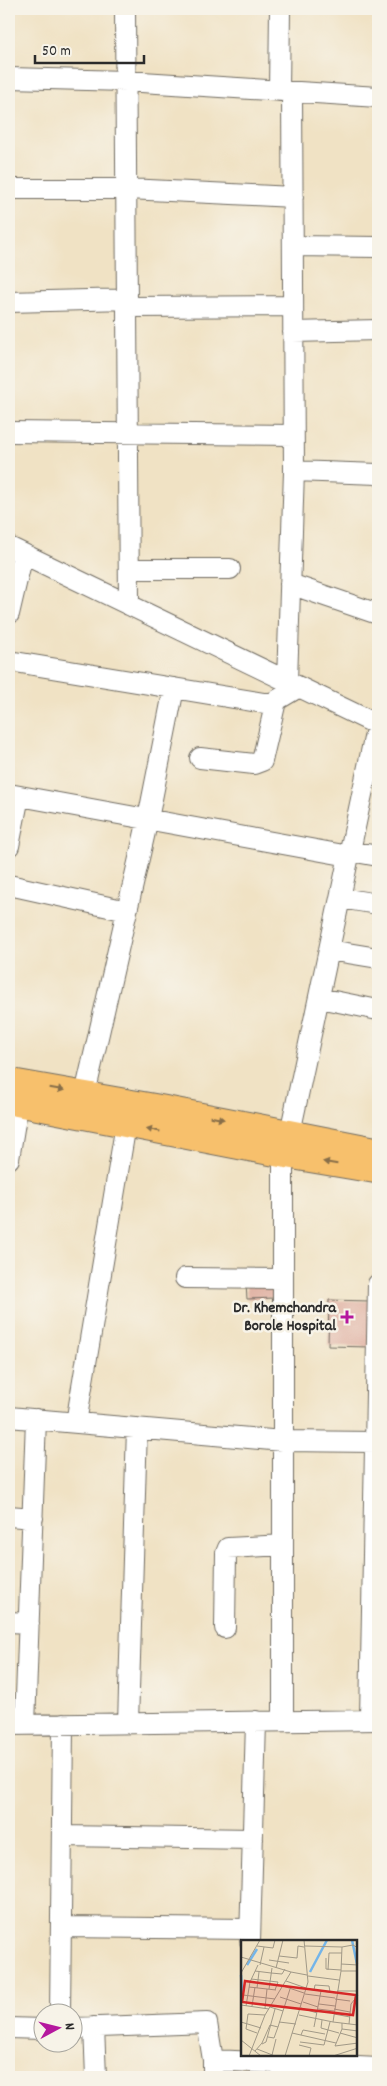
<svg xmlns="http://www.w3.org/2000/svg" width="387" height="2086" font-family="Dekko,sans-serif">
	<rect width="100%" height="100%" fill="#f7f3e8"/>
	<filter id="ink" filterUnits="userSpaceOnUse"><feTurbulence type="fractalNoise" baseFrequency=".02" numOctaves="2"/><feDisplacementMap in="SourceGraphic" scale="10" xChannelSelector="R" yChannelSelector="G"/><feConvolveMatrix kernelMatrix="1 2 1 2 8 2 1 2 1" color-interpolation-filters="sRGB"/></filter>
	<filter id="wash" filterUnits="userSpaceOnUse"><feTurbulence type="fractalNoise" baseFrequency=".0096" numOctaves="4" result="noise"/><feDisplacementMap in="SourceGraphic" scale="20" xChannelSelector="R" yChannelSelector="G"/><feGaussianBlur stdDeviation="1.12" result="paint"/><feColorMatrix in="noise" values="0 0 0 0 0 0 0 0 0 0 0 0 0 0 0 0 0 1.4 0 .05"/><feComposite in="paint" operator="in"/></filter>
	<g filter="url(#wash)">
		<rect width="100%" height="100%" fill="#f0e2c4"/>
		<g id="blocks">
			<path fill="#dfafa0" d="M275 1284V1298L247 1299 246 1285Z
				M329 1300 370 1301 369 1347 328 1346Z"/>
		</g>
	</g>
	<g filter="url(#ink)">
		<use href="#blocks" fill-opacity="0" stroke="#706b61" stroke-width="1"/>
		<g fill="none" stroke-linecap="round" stroke-linejoin="round">
			<defs>
				<path id="minor" d="M125 9C128 207 127 406 129 605
					M9 78 126 81 378 97
					M279 91 280 9
					M9 189H128L293 197
					M293 246 378 247
					M9 302 127 299
					M127 307 293 306
					M293 332 378 330
					M9 432 293 435
					M294 471 378 474
					M9 547 378 725
					M129 569H230
					M290 584 378 614
					M9 614 23 554
					M9 661 264 703H272L299 687
					M287 681 294 471 292 92
					M200 758 254 764 262 761 276 701
					M9 794 349 856
					M9 846 19 796
					M350 851 378 856
					M9 885 127 911
					M340 898 378 904
					M329 950 378 958
					M319 998 378 1010
					M85 1094 148 819 174 688
					M290 1133 377 724
					M283 1155V1720
					M9 1159 18 1104
					M185 1278 283 1279
					M9 1417 283 1441 375 1442
					M76 1423 126 1124
					M9 1516 33 1518
					M9 1622 29 1623
					M225 1628 226 1553 228 1548 283 1545
					M370 1719 378 1284
					M128 1723 137 1428
					M9 1725 378 1720
					M25 1725 36 1419
					M62 1836 253 1839
					M61 1927 250 1929
					M250 1941 256 1721
					M60 2014 63 1724
					M94 2027 96 2077
					M9 2028 42 2029
					M72 2028 207 2023 213 2060 378 2068
					M213 2060V2077"/>
				<path id="major" d="M9 1081 163 1108 378 1150
					M9 1102 283 1155 378 1171"/>
			</defs>
			<use href="#minor" stroke="#706b61" stroke-width="22"/>
			<use href="#major" stroke="#706b61" stroke-width="27"/>
			<use href="#minor" stroke="#fff" stroke-width="20"/>
			<use href="#major" stroke="#f7c06c" stroke-width="25"/>
		</g>
		<defs><path id="oneway-solid" d="M-6-.8H1V-3.2L6.5 0L1 3.2V.8H-6Z" transform="scale(1.25)"/></defs>
		<g fill="#876e48">
			<use href="#oneway-solid" transform="translate(57 1089) rotate(10)"/>
			<use href="#oneway-solid" transform="translate(217 1118) rotate(11)"/>
			<use href="#oneway-solid" transform="translate(153 1130) rotate(-169)"/>
			<use href="#oneway-solid" transform="translate(330 1163) rotate(-170)"/>
		</g>
	</g>
	<path fill="#b5179e" stroke="#f7f3e8" stroke-width="2" d="M344.5 1309.5h5v5h5v5h-5v5h-5v-5h-5v-5h5z"/>
	<g text-anchor="middle" dominant-baseline="central" stroke-width="5" stroke-linejoin="round" paint-order="stroke">
		<g font-size="16" font-weight="bold" fill="#2b2b2b" stroke="#f7f3e8" text-anchor="end">
			<text x="336" y="1308">Dr. Khemchandra<tspan x="336" dy="18">Borole Hospital</tspan></text>
		</g>
	</g>
	<g transform="translate(241 1940)">
		<rect width="116" height="116" fill="#f0e2c4"/>
		<path fill="none" stroke="#74b5e9" stroke-width="2.5" d="M111 0 116 24M6 25 16 9M69 32 86 0M0 35 1 52"/>
		<path fill="none" stroke="#a19987" stroke-width="1" d="M16 6 32 8 34 0M101 7 112 5 117 8M38 16 56 18 57 6 63 7M0 17 50 32M85 18V29L100 30M28 20 48 23M100 24 117 25M19 25 23 7M35 28 42 0M87 30 88 13H101M14 31 30 33M100 31H117M0 33 19 0M30 33 41 34 44 29M67 36 98 40M10 39 37 42 34 50M45 41 65 48M42 46 63 53M8 47 35 50M16 48 18 32M28 49 31 28M66 49 95 53M73 50 74 45 88 46 89 52M96 51H117M64 54 94 58M39 57 60 64M0 58 2 55 34 59M94 59 109 61M62 62 77 67M78 64 94 66M0 65 28 69M5 66 9 42 17 25M11 66 14 47M29 67 42 71 37 87 29 85M24 68 26 49M60 68 76 73M77 69 93 71M93 69 109 72M42 71 49 49M93 74 109 77M58 75 92 82 100 31 101 7 64 6M81 80 80 88 98 93M0 82 20 88M38 82 55 84M92 82 117 85M101 83V89L117 91M108 84 110 64 117 55M73 87 80 51M101 89 94 106 117 103M16 93 5 89 7 74 24 75M51 93 95 103M99 93 117 98M60 95 62 90 84 94M27 97 33 98 37 87M0 100 20 116M59 102 83 105 89 82M21 104 25 102 34 69M58 105 70 108 68 116M16 109 34 116M14 111 21 103 29 85M31 115 35 99M8 116 24 75 50 32 66 35M44 116 67 42 63 0M92 116 117 108"/>
		<path fill="#d62828" fill-opacity="0.15" stroke="#d62828" stroke-width="2.5" d="M4 41 115 55 112 75 1 62Z"/>
		<rect width="116" height="116" fill="none" stroke="#2b2b2b" stroke-width="2.5"/>
	</g>
	<rect width="387" height="2086" fill="none" stroke="#f7f3e8" stroke-width="30"/>
	<g transform="translate(58 2028) rotate(83)"><circle r="24" fill="#f7f3e8" stroke="#a5a39c"/>
	<path d="M0-4L9 19L0 12L-9 19Z" fill="#b5179e"/>
	<text y="-8" font-size="14" font-weight="bold" text-anchor="middle" fill="#2b2b2b">N</text>
	</g>
	<path d="M35 55v8h109v-8" fill="none" stroke="#2b2b2b" stroke-width="2.5"/>
	<text x="42" y="55" font-size="15" fill="#2b2b2b" stroke="#f7f3e8" stroke-width="4" paint-order="stroke">50 m</text>
</svg>
